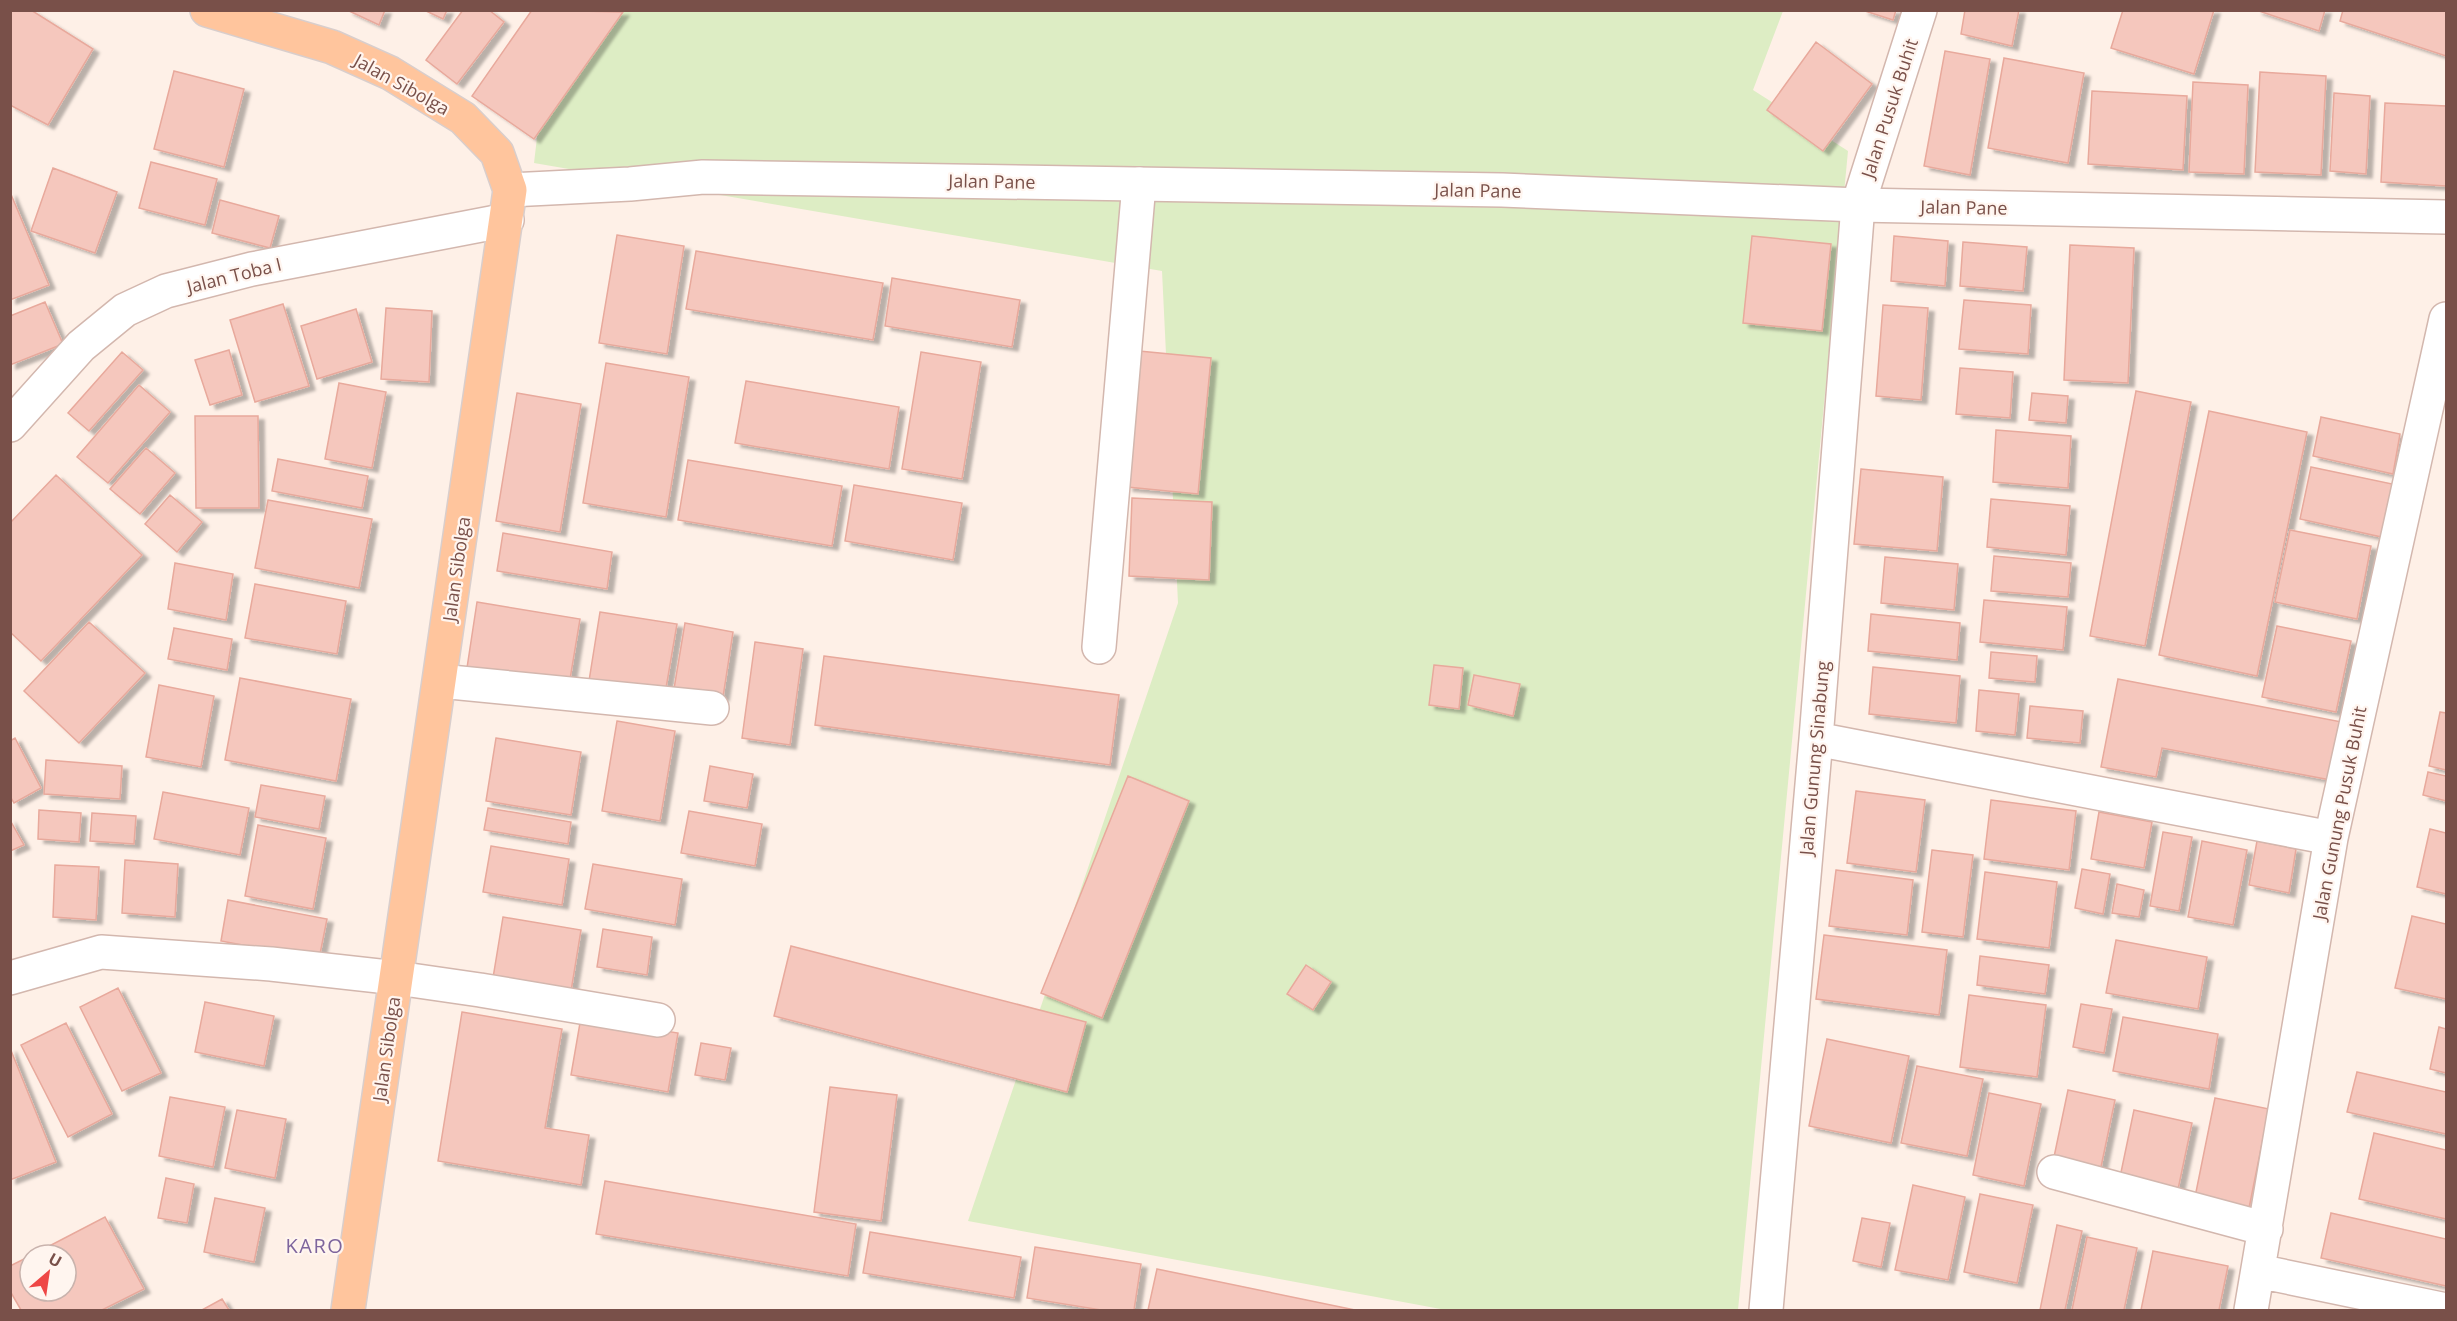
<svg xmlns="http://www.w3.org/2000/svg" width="2457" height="1321" font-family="'Open Sans',sans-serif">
	<defs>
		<filter id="shadow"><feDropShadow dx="6" dy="4" stdDeviation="1.5" flood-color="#0004"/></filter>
	</defs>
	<rect width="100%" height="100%" fill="#fef0e7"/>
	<path fill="#ddedc4" d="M552 11H1783L1753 90 1848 151 1738 1310H1446L968 1221 1178 603 1162 271 534 163Z"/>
	<path fill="#f5c7bd" stroke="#e8a99c" stroke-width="1.5" filter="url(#shadow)" d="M10 10H31L93 49 48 125 10 105Z
		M347 10H385L379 25Z
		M424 10H447L443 19Z
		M463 10H489L504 22 457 84 426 60Z
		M532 10 623 12 534 139 472 96Z
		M1862 10H1896L1893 20Z
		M1965 10H2019L2012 46 1961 34Z
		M2123 10H2214L2194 74 2111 48Z
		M2256 10H2325L2319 31Z
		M2343 10H2446V56L2340 21Z
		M1816 42 1872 84 1823 151 1767 110Z
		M1945 51 1990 59 1970 175 1924 166Z
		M2004 58 2084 73 2068 163 1988 148Z
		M174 71 244 89 224 167 154 149Z
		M2260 72 2326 76 2321 175 2255 172Z
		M2193 82 2248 85 2244 174 2189 172Z
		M2092 91 2187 96 2183 170 2088 164Z
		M2334 93 2370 96 2366 174 2330 171Z
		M2385 103 2446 106V186L2381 182Z
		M151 162 217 179 205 225 139 208Z
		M53 168 117 192 95 253 31 231Z
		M10 192 49 285 10 300Z
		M220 200 279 216 270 248 212 233Z
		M617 235 684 246 667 354 599 343Z
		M1752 236 1831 244 1822 331 1743 323Z
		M1894 236 1948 241 1945 286 1891 281Z
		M1963 242 2027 247 2023 291 1960 286Z
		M2070 245 2134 248 2128 383 2064 380Z
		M696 251 883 283 873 340 686 309Z
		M892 278 1020 300 1012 347 885 326Z
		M1964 300 2031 305 2028 354 1959 349Z
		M45 302 63 344 10 365V316Z
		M283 304 309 386 255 402 230 320Z
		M1883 305 1928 308 1921 400 1876 396Z
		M386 308 432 311 429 382 381 379Z
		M356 309 372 362 317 379 301 326Z
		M229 350 242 395 210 405 195 360Z
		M1139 351 1211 358 1198 494 1127 487Z
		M122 352 143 370 89 431 68 413Z
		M921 352 981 362 962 479 902 469Z
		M606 363 689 377 666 517 583 503Z
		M1960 368 2013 372 2010 418 1956 414Z
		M746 381 899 407 889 469 735 443Z
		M339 383 386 392 372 468 325 459Z
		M139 385 170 412 108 483 77 457Z
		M2136 391 2191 402 2145 646 2090 636Z
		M517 393 581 404 560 532 496 521Z
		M2032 393 2068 396 2066 423 2029 420Z
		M2209 411 2307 432 2257 676 2159 655Z
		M195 416H258L259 508H196Z
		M2321 417 2400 434 2393 474 2313 456Z
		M1996 430 2071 436 2068 488 1993 482Z
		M146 448 175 473 140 514 110 489Z
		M278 459 368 476 362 508 272 491Z
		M688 460 842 486 832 546 678 520Z
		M2311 467 2397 485 2386 538 2300 519Z
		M1861 469 1943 477 1937 551 1854 544Z
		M56 475 142 555 41 661 10 632V523Z
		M854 485 962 503 953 560 845 541Z
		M170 495 202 522 177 552 145 524Z
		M1132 498 1212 502 1209 580 1129 576Z
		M1991 499 2070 506 2066 555 1987 547Z
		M268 500 372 519 359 588 255 568Z
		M2290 530 2371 546 2357 619 2275 602Z
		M503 533 612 552 607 589 497 571Z
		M1994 556 2071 563 2068 597 1991 591Z
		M1885 557 1958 564 1954 610 1881 603Z
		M175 563 233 574 226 620 168 609Z
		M255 584 346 601 337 654 245 638Z
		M1984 600 2067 607 2063 650 1980 642Z
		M477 602 580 619 569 685 467 668Z
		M600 612 677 624 665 694 589 681Z
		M1871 614 1960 623 1957 660 1868 651Z
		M89 622 145 673 79 743 24 691Z
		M685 623 733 632 723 697 674 689Z
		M2277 626 2351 641 2336 712 2262 697Z
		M174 628 232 639 227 670 168 659Z
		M755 642 803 649 790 745 742 738Z
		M1991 652 2037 656 2035 682 1989 678Z
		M824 656 1119 695 1110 765 815 725Z
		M1434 665 1463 668 1459 709 1429 705Z
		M1873 667 1960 676 1956 723 1869 714Z
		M1474 675 1520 684 1513 716 1468 705Z
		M240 678 351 699 336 781 225 760Z
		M2118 679 2347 723 2336 781 2162 748 2156 777 2101 767Z
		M159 685 214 696 201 767 146 757Z
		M1979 690 2019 694 2015 735 1976 731Z
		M2030 706 2083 711 2080 743 2027 738Z
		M2440 712 2446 713V770L2429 766Z
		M617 721 675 731 660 821 602 811Z
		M15 738 41 788 14 803 10 796V741Z
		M496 738 581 752 571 815 486 801Z
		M46 760 122 766 120 799 44 794Z
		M710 766 753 774 747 808 704 801Z
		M2428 772 2446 776V801L2423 795Z
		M1128 776 1189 801 1102 1018 1041 993Z
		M261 785 325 796 319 829 255 817Z
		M1856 791 1925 800 1916 872 1847 863Z
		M163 792 249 808 240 855 154 839Z
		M1991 800 2076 811 2069 870 1984 859Z
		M488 808 571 822 568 844 484 830Z
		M39 810 81 813 79 842 38 839Z
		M689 811 762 824 755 866 681 853Z
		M2099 812 2152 822 2144 868 2091 859Z
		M92 813 136 816 134 844 90 841Z
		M10 820 24 845 10 851Z
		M258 825 326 838 313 909 245 896Z
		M2430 829 2446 833V894L2417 887Z
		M2163 832 2192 837 2179 911 2150 906Z
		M2202 841 2247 850 2233 925 2188 917Z
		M2257 841 2296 849 2289 893 2249 885Z
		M491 846 569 859 562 905 483 892Z
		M1932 850 1973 855 1963 937 1922 932Z
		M125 860 178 864 175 917 122 913Z
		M593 864 682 879 675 925 585 909Z
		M55 865 99 867 96 920 53 917Z
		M2082 869 2110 874 2103 914 2075 908Z
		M1836 870 1913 880 1907 935 1829 926Z
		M1985 872 2057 882 2049 948 1977 939Z
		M2117 884 2144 890 2139 917 2112 913Z
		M228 900 327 919 319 959 221 941Z
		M2412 916 2446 924V999L2395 988Z
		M503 917 581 930 571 991 493 978Z
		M603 929 652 937 647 975 597 967Z
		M1824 935 1947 950 1939 1015 1816 999Z
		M2116 940 2207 957 2198 1009 2106 993Z
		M791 946 1086 1022 1067 1092 774 1016Z
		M1980 956 2049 965 2045 994 1977 985Z
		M1306 965 1331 982 1313 1010 1287 994Z
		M118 988 161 1073 122 1091 80 1007Z
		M1969 995 2046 1005 2037 1077 1960 1067Z
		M205 1002 274 1016 264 1066 195 1052Z
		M2081 1004 2112 1009 2104 1053 2073 1047Z
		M462 1012 562 1029 545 1128 589 1135 581 1185 438 1161Z
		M581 1017 678 1033 668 1092 571 1075Z
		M2123 1017 2218 1034 2209 1089 2113 1071Z
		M66 1023 112 1114 68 1137 21 1045Z
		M2439 1027 2446 1029V1073L2430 1069Z
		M1827 1039 1909 1056 1891 1143 1809 1126Z
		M701 1043 731 1048 725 1080 695 1075Z
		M10 1048 56 1162 10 1180Z
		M1917 1066 1983 1079 1967 1156 1901 1143Z
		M2357 1072 2446 1092V1134L2347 1112Z
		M830 1087 897 1095 881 1221 814 1212Z
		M2068 1090 2115 1100 2101 1167 2054 1157Z
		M1989 1093 2041 1104 2024 1186 1973 1175Z
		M170 1097 225 1107 213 1167 159 1156Z
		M2215 1098 2269 1109 2249 1208 2195 1197Z
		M237 1110 286 1119 275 1178 225 1168Z
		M2134 1110 2192 1123 2177 1194 2119 1182Z
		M2374 1133 2446 1150V1219L2359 1199Z
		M166 1178 194 1184 187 1223 158 1218Z
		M605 1181 856 1224 848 1276 596 1234Z
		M1913 1185 1965 1197 1948 1280 1895 1270Z
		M1980 1194 2033 1205 2017 1283 1964 1272Z
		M215 1198 265 1208 254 1262 204 1252Z
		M2331 1213 2446 1239V1286L2321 1258Z
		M105 1217 144 1289 102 1310H21L10 1291V1266L30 1256V1291H66V1255H32Z
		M1862 1218 1890 1223 1881 1267 1853 1261Z
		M2057 1225 2082 1231 2065 1310H2040Z
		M870 1232 1021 1257 1014 1298 863 1273Z
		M2087 1237 2137 1248 2124 1310H2072Z
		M1035 1247 1141 1264 1134 1310H1101L1027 1298Z
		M2153 1251 2228 1266 2219 1310H2141Z
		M1157 1269 1355 1310H1148Z
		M222 1299 229 1310H202Z"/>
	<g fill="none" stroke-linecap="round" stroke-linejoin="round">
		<defs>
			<path id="minor" d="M10 425 81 346 125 310 166 291 252 269 507 220
				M1099 647 1139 184
				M440 681 712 708
				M1816 739 2331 838
				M10 978 101 952 271 964 397 978 480 990 658 1020
				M2054 1172 2266 1229
				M2258 1271 2446 1310
				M1766 1310 1816 739 1858 205 1920 10
				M2251 1310 2331 838 2446 319"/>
			<path id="tertiary" d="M510 190 630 184 703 177 1502 190 1858 205 2446 217"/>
			<path id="primary" d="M207 10 332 47 390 73 463 118 497 153 510 190 348 1310"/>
		</defs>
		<use href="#minor" stroke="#d3b7ae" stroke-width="36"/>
		<use href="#tertiary" stroke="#d3b7ae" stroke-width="36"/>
		<use href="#primary" stroke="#d9cecc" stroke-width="36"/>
		<use href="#minor" stroke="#fff" stroke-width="33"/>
		<use href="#tertiary" stroke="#fff" stroke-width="33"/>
		<use href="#primary" stroke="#ffc59d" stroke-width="33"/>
	</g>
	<g text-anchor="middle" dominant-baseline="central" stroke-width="4.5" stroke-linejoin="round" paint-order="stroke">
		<g font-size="18" fill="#795049" stroke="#fff5ef">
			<text transform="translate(402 84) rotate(29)">Jalan Sibolga</text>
			<text transform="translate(1889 108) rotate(-72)">Jalan Pusuk Buhit</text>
			<text transform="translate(992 181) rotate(1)">Jalan Pane</text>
			<text transform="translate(1478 190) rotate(1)">Jalan Pane</text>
			<text transform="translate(1964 207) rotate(1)">Jalan Pane</text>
			<text transform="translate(234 275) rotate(-14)">Jalan Toba I</text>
			<text transform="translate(456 569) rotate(-82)">Jalan Sibolga</text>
			<text transform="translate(1814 758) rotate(-85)">Jalan Gunung Sinabung</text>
			<text transform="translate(2339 813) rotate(-79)">Jalan Gunung Pusuk Buhit</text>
			<text transform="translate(386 1049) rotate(-82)">Jalan Sibolga</text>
		</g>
		<g font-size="20" letter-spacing="1.5" fill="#7e659d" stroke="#fff5ef">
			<text x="315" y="1245">KARO</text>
		</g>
	</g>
	<rect width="2457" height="1321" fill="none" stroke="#795049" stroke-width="24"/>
	<g transform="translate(48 1273) rotate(29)"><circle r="28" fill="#fff5ef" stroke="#c9b3ad" stroke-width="1.5"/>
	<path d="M0-4.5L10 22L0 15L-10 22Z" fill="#ee4746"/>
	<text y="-9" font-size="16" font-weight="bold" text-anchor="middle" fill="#795049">U</text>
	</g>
</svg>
